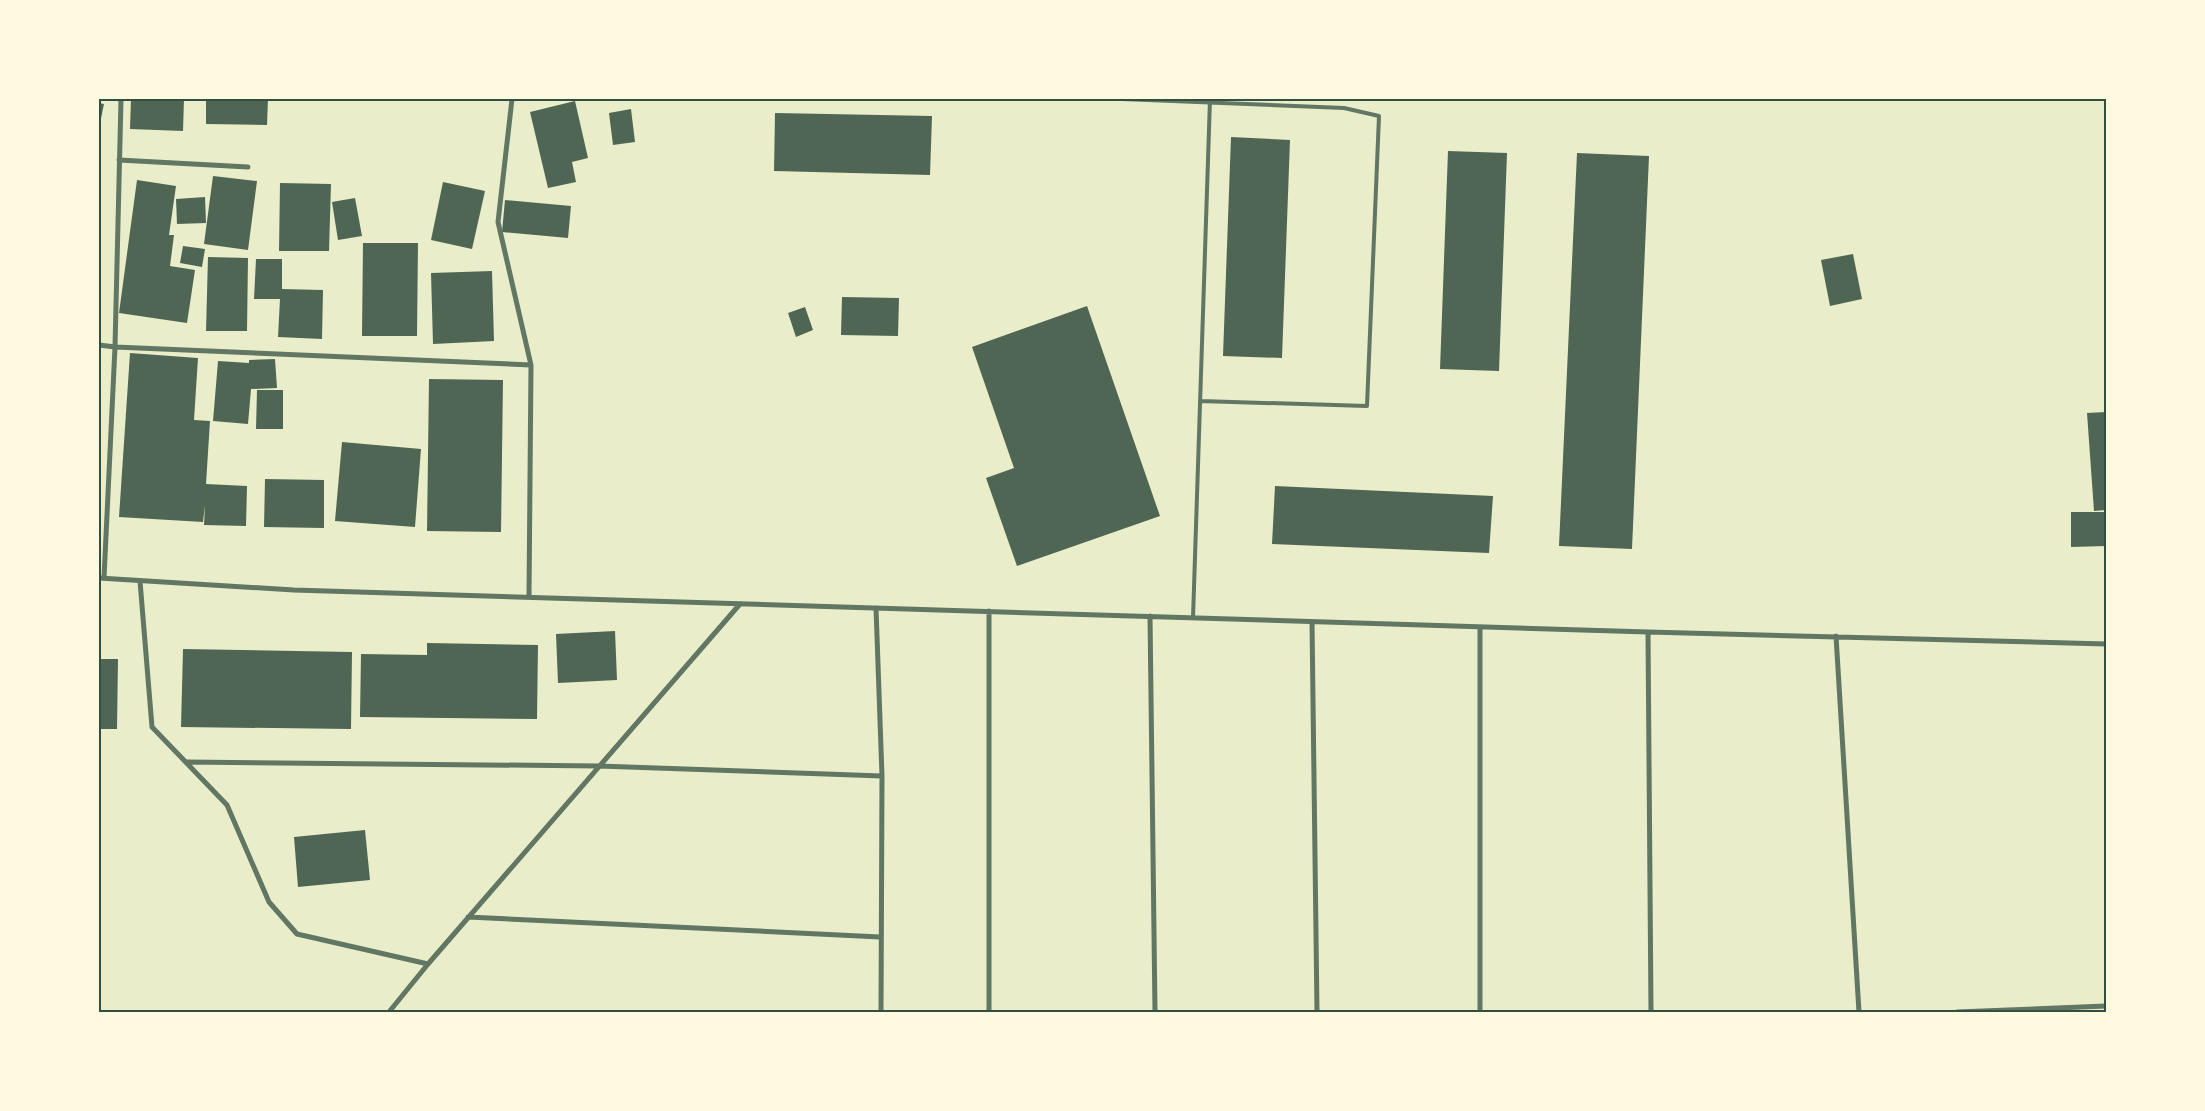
<svg xmlns="http://www.w3.org/2000/svg" width="2205" height="1111" font-family="'DejaVu Sans',sans-serif">
	<rect width="100%" height="100%" fill="#e9edc9"/>
	<path fill="#4f6655" d="M131 99H184L183 131 130 129Z
		M206 99H268L267 125 206 124Z
		M575 101 588 158 572 162 576 182 548 188 530 112Z
		M99 103 104 104 100 123H99Z
		M631 109 635 142 613 145 609 113Z
		M775 113 932 116 930 175 774 171Z
		M1231 137 1290 140 1282 358 1223 356Z
		M1448 151 1507 153 1499 371 1440 369Z
		M1577 153 1649 156 1632 549 1559 546Z
		M213 176 257 181 248 250 204 244Z
		M137 180 176 186 169 235H174L170 266 195 270 187 323 119 313Z
		M443 182 485 191 472 249 431 240Z
		M280 183 331 184 329 251H279Z
		M205 197 206 223 177 224 176 199Z
		M355 198 362 236 338 240 332 202Z
		M505 200 571 206 568 238 502 232Z
		M363 243H418L417 336H362Z
		M183 246 205 249 202 267 180 263Z
		M1853 254 1862 299 1830 306 1821 260Z
		M208 257 248 258 247 331H206Z
		M256 259H282V289L323 290 322 339 278 337 280 299H254Z
		M492 271 494 341 433 344 431 273Z
		M842 297 899 298 898 336 841 335Z
		M1087 306 1160 516 1017 566 986 478 1014 468 972 347Z
		M805 307 813 330 796 337 788 313Z
		M130 353 198 358 194 420 210 421 206 484 247 486 246 526 204 525 205 505 203 522 119 517Z
		M275 359 277 388 251 389 248 424 213 421 218 361 249 363V360Z
		M429 379 503 380 501 532 427 531Z
		M257 390H283V429H256Z
		M2106 412V510L2094 511 2087 413Z
		M342 442 421 449 415 527 335 521Z
		M265 479 324 480V528L264 527Z
		M1275 486 1493 496 1489 553 1272 544Z
		M2071 512H2106V546L2071 547Z
		M615 631 617 680 558 683 556 634Z
		M427 643 538 645 537 719 360 717 361 654 427 655Z
		M183 649 352 652 351 729 181 727Z
		M99 659H118L117 729H99Z
		M365 830 370 880 298 887 294 837Z"/>
	<g fill="none" stroke-linecap="round" stroke-linejoin="round">
		<path stroke="#617663" stroke-width="4" d="M1122 99 1344 108 1379 116 1367 406 1200 401
			M1193 618 1210 99"/>
		<path stroke="#617663" stroke-width="5" d="M512 99 498 222 531 365 529 596
			M119 160 248 167
			M99 345 115 347 531 365
			M99 578 294 590 1648 632 2106 644
			M104 578 115 347 121 100 119 99
			M140 581 152 727 227 805 269 902 297 934 428 964
			M876 608 882 776 881 1012
			M989 611V1012
			M1150 616 1155 1012
			M1312 622 1317 1012
			M1480 627V1012
			M1648 632 1651 1012
			M1836 636 1859 1012
			M187 762 599 766 882 776
			M468 917 880 937
			M389 1012 428 964 740 604
			M1957 1012 2106 1006"/>
	</g>
	<rect width="2205" height="1111" fill="none" stroke="#fefae0" stroke-width="200"/>
	<rect x="100" y="100" width="2005" height="911" fill="none" stroke="#344e41" stroke-width="2"/>
</svg>
